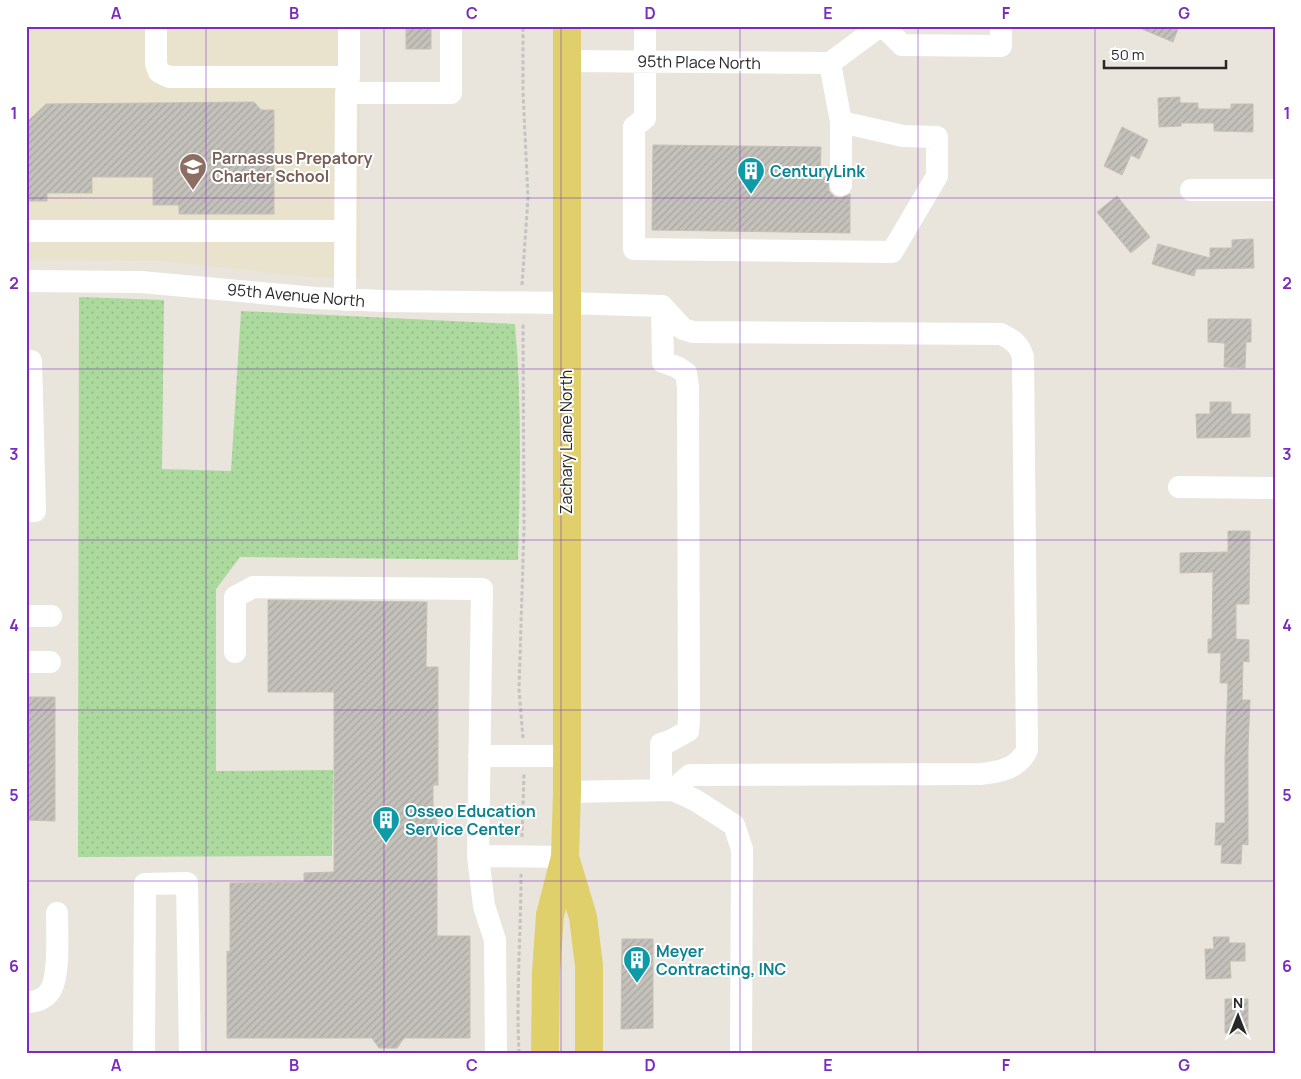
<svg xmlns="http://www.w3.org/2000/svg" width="1301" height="1079" font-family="Manrope,sans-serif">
	<defs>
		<pattern id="grass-dots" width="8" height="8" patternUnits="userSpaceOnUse" patternTransform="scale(1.25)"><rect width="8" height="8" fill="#acd99e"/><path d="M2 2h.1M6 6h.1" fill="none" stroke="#94ba88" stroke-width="1.8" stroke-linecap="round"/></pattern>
		<pattern id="building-hatch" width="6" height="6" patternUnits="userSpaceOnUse" patternTransform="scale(1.25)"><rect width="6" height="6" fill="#c4c1bb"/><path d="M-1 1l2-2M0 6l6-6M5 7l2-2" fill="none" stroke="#a8a6a1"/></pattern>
	</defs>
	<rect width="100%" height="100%" fill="#e9e5dc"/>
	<path fill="#e9e3cd" d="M26 26H360V278H320L162 261 26 260Z"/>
	<path fill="url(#grass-dots)" d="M79 297 164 300 162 469 231 471 241 311 515 324C522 403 520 482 518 560L240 557 216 589V771L333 770 332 856 78 857Z"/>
	<path fill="url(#building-hatch)" stroke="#c4c0b6" d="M406 26H431V49H406Z
		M1135 26H1179L1173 42Z
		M1180 97V103H1198V109H1231V104H1253V132L1214 131V123H1181V126L1159 127 1158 98Z
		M254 102 261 110H274V214H179V205H153V177H92V193H47V201H26V123L46 104Z
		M1122 127 1148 140 1139 159 1131 155 1122 175 1104 166Z
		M653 145 821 147 820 177H828L829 191 835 197 841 198 850 194V233L652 230Z
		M1117 196 1150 237 1131 253 1097 212Z
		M1253 239 1254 268 1196 269 1194 276 1152 264 1158 244 1210 258V248H1232V240Z
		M1208 319H1251V342H1246L1245 368 1224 367 1225 343 1208 342Z
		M1210 402H1231V414H1250V437L1197 438 1196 414H1210Z
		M1228 531H1250L1249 604H1236V639L1249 640V662L1243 661 1242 700H1250L1248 750V845L1242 844 1241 864 1221 863 1222 845H1215L1216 823H1225V759L1228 683H1220L1221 653H1208V639H1212L1213 572 1180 573V553L1228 552Z
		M268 600 427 602 426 667H438V785H433V815H437V936H470V1038H404L397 1048H379L372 1038H227V951L230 952V883L304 882V873L334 872V692H268Z
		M26 697H55V821L26 820Z
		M1213 937H1229V943H1245V961H1230L1231 978 1206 979 1205 949H1214Z
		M622 939H653V1028L621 1029Z
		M1225 999H1248V1034L1225 1033Z"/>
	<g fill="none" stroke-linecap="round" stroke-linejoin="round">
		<path stroke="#c3c3c3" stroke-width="3" stroke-dasharray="4 2.5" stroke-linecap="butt" d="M522 285 528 198 523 91V26
			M523 738 519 690 524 528 523 322
			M522 837 524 774
			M519 1053C516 993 521 933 521 874"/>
		<path stroke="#fff" stroke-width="22" d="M156 26V64L159 72 169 77H349
			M645 26V118L634 127V249L892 252 937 176V137L903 136 841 122
			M883 26 902 45 1001 46V26
			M568 61 830 63
			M830 63 841 122V185
			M830 63 880 26
			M346 93H451V26
			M1191 190H1275
			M26 231H345
			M26 281 141 282 315 298 384 301 567 303 662 306 683 329 693 332 1001 334C1013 340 1019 344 1023 357L1027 750C1018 769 999 772 980 774L690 775 673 790
			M345 300 346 93 349 77V26
			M26 361H31L35 511H26
			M1179 487 1275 488
			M26 616H51
			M235 652V597L253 587 482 589 478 856 484 906 495 940 496 1053
			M26 662H50
			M479 756H566
			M661 790V744L670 741 688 731 689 720 688 387 686 373 677 367 663 362 662 306
			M567 792 673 790 695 800 734 825 742 849 741 1053
			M478 856 565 857
			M26 1002C36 1002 44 1000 50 991 60 977 57 931 57 913
			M144 1053 145 884 187 883 190 1053"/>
		<path stroke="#dfd06b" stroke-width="28" d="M565 857 583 917 589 966V1053
			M545 1053 546 972 550 915 565 857 567 792V26"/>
	</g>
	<path fill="none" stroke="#7b2cbf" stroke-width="1" stroke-opacity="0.55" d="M206 26V1053M384 26V1053M561 26V1053M740 26V1053M918 26V1053M1095 26V1053M26 198H1275M26 369H1275M26 540H1275M26 710H1275M26 881H1275"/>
	<defs>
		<symbol id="school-pin" viewBox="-11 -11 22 30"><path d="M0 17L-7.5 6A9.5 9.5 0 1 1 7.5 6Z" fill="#8d6e63" stroke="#fff"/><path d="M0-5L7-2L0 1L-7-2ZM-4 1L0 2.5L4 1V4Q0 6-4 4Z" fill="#fff"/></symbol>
		<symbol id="building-pin" viewBox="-11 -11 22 30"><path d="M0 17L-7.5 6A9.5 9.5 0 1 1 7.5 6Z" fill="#0f9aa8" stroke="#fff"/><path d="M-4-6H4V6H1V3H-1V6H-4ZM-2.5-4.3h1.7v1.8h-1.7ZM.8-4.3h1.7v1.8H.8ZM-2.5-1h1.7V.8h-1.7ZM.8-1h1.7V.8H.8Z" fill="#fff"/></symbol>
	</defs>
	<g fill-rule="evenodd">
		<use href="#school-pin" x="177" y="151" width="32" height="43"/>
		<use href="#building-pin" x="735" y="155" width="32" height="43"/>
		<use href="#building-pin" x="370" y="804" width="32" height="43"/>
		<use href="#building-pin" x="621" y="944" width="32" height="43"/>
	</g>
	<g text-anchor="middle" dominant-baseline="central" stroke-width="4" stroke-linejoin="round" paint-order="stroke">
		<g font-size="16" fill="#282828" stroke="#fff">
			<text transform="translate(699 62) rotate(1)">95th Place North</text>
			<text transform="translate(296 295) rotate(5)">95th Avenue North</text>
			<text transform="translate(566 442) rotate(-90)">Zachary Lane North</text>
		</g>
		<g font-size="16" font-weight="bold" fill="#785e54" stroke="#fff" text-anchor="start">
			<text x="212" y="158">Parnassus Prepatory<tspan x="212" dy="18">Charter School</tspan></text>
		</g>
		<g font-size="16" font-weight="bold" fill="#0d838f" stroke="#fff" text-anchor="start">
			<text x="770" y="171">CenturyLink</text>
			<text x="405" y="811">Osseo Education<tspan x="405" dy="18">Service Center</tspan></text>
			<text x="656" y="951">Meyer<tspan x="656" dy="18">Contracting, INC</tspan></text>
		</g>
	</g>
	<rect width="1301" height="1079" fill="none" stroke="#ffffff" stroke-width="55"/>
	<g transform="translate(1238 1016)" stroke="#ffffff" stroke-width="4" paint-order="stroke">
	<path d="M0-4L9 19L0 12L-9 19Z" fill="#282828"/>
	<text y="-8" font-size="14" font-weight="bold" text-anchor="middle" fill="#282828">N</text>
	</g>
	<path d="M1104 60v8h122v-8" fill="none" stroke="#282828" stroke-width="2.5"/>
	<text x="1111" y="60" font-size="15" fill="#282828" stroke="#ffffff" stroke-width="4" paint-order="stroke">50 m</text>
	<rect x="28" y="28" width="1246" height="1024" fill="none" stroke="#7b2cbf" stroke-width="2"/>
	<g font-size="16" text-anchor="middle" font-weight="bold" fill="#7b2cbf">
		<text x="116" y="19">A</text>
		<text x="294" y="19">B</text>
		<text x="472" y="19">C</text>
		<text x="650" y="19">D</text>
		<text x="828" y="19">E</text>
		<text x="1006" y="19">F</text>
		<text x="1184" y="19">G</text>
		<text x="14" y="119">1</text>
		<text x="1287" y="119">1</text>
		<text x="14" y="289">2</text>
		<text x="1287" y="289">2</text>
		<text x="14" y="460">3</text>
		<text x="1287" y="460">3</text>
		<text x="14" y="631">4</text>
		<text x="1287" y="631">4</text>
		<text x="14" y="801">5</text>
		<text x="1287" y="801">5</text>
		<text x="14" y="972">6</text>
		<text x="1287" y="972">6</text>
		<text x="116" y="1071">A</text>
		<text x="294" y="1071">B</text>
		<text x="472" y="1071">C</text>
		<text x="650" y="1071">D</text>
		<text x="828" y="1071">E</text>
		<text x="1006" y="1071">F</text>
		<text x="1184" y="1071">G</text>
	</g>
</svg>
